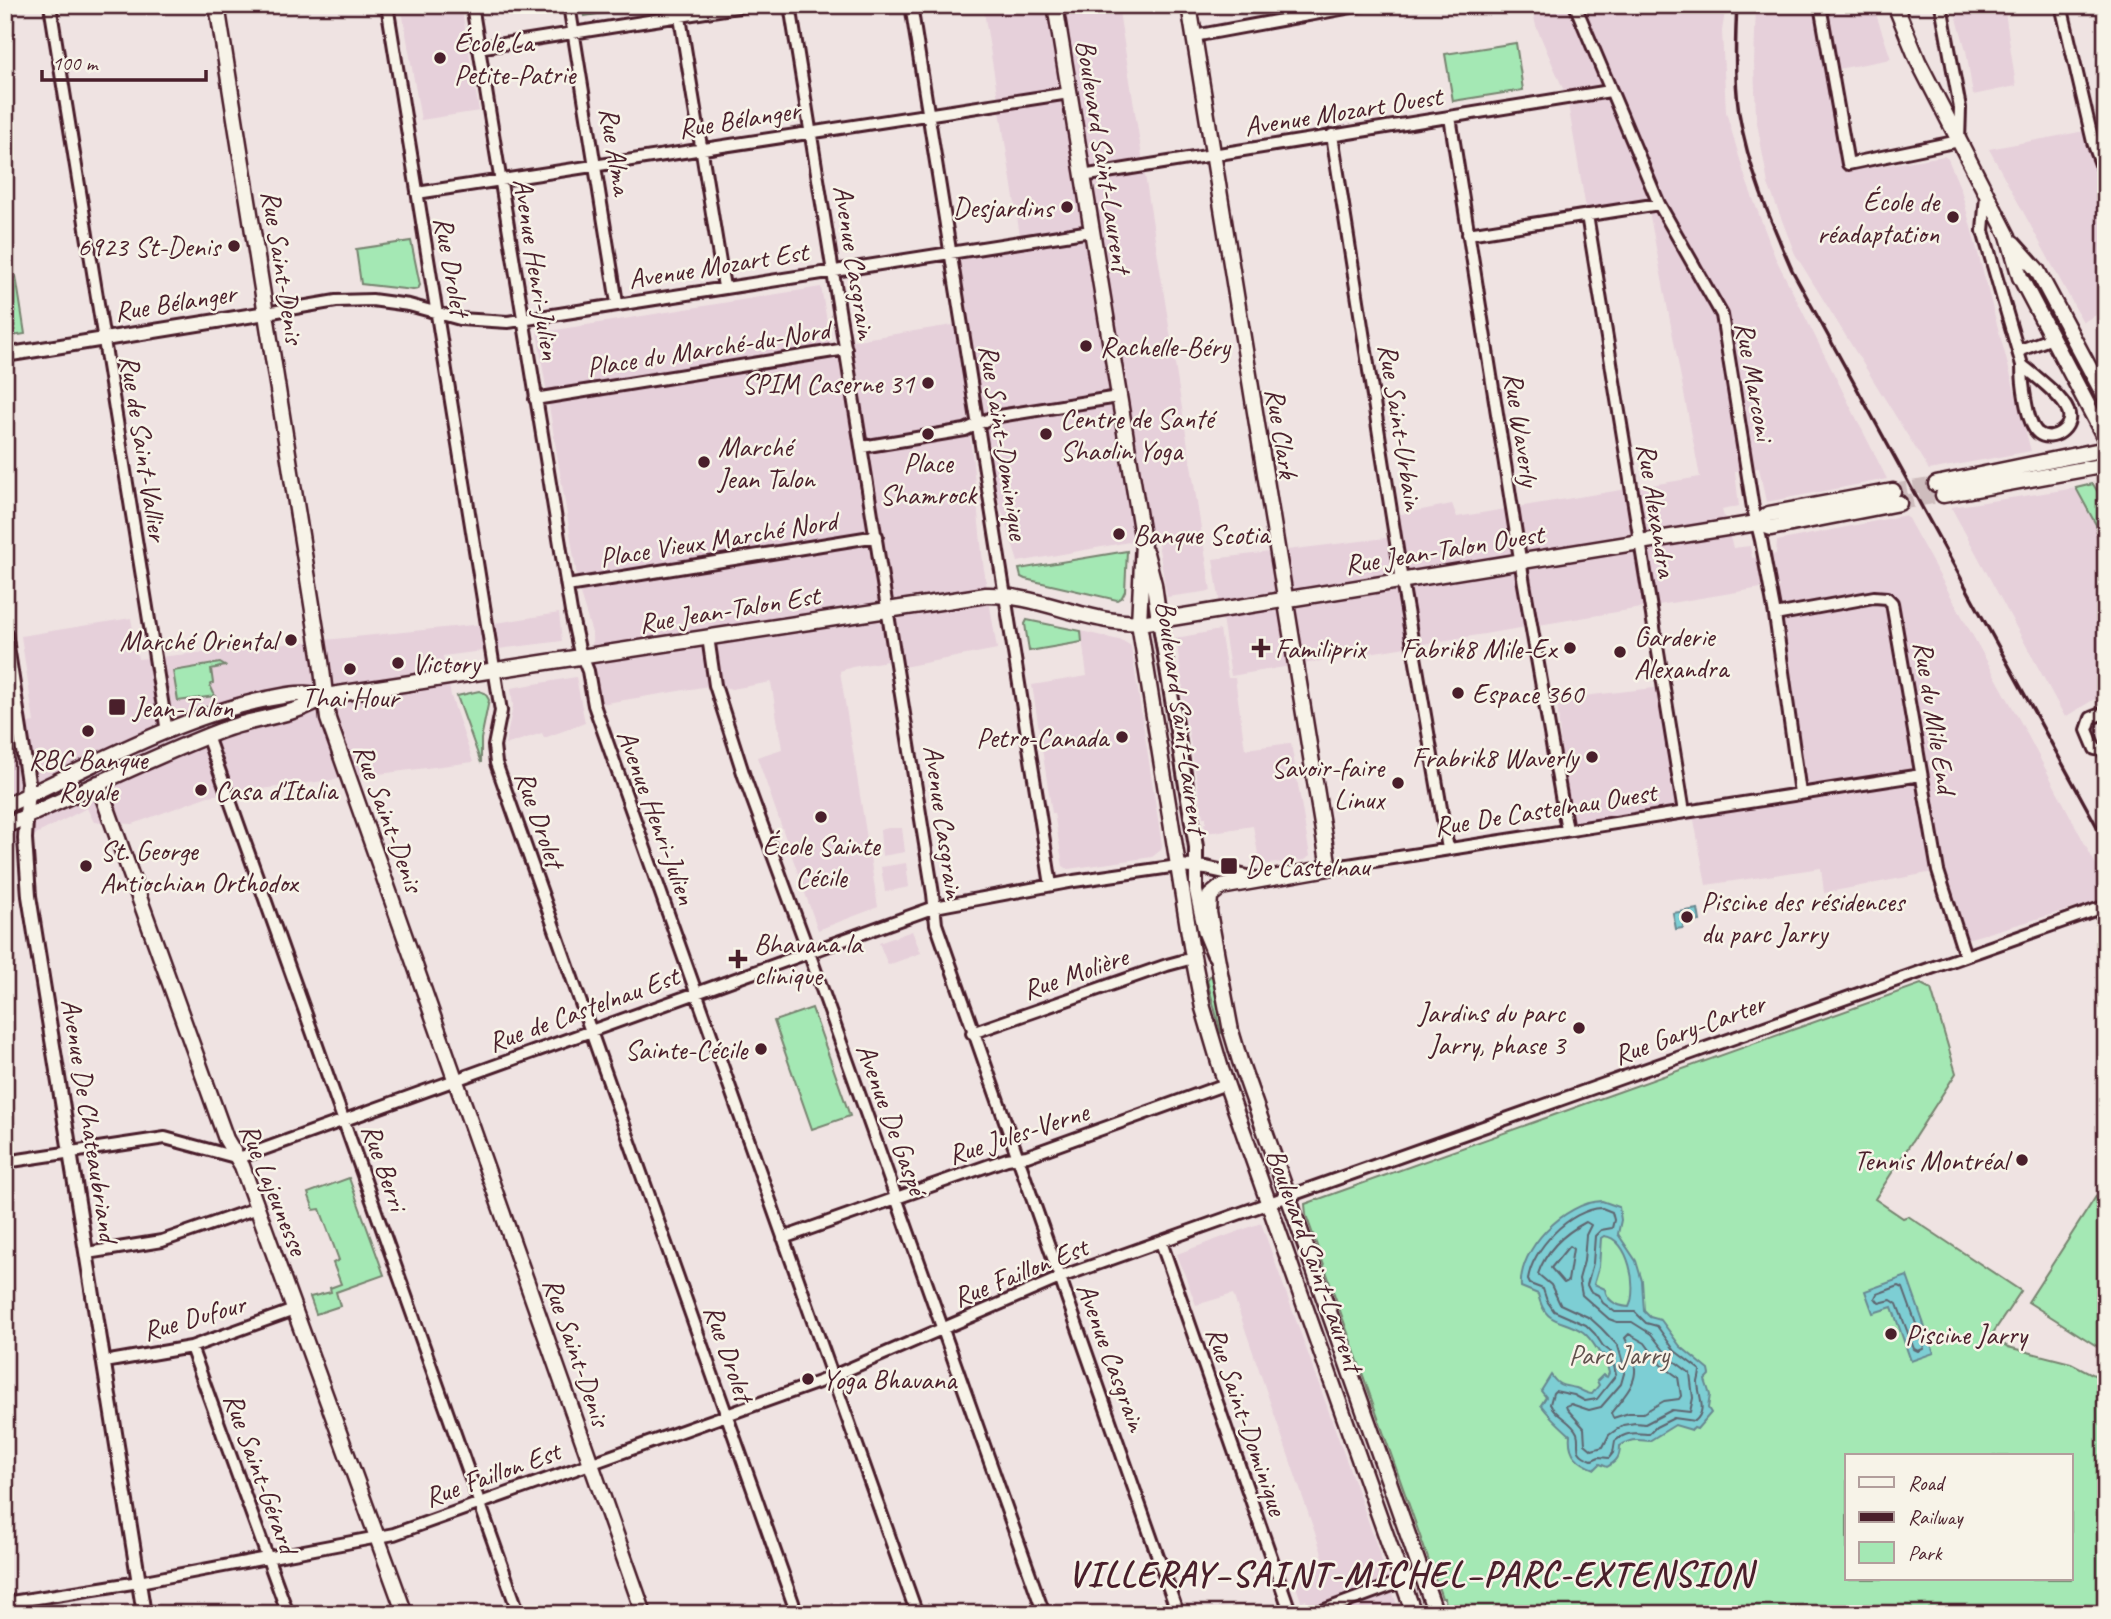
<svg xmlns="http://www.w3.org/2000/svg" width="2111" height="1619" font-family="Caveat,sans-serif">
	<rect width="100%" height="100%" fill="#efe3e2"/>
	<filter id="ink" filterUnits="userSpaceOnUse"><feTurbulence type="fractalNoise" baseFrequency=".0143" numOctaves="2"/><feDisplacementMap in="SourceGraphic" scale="14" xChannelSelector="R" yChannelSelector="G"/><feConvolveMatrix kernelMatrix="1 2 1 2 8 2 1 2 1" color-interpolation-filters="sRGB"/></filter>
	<g filter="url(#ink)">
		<path fill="#e6d0da" d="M401 5H461L479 111 421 120Z
			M983 5H1118L1211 591 1167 597 1157 537 1018 562 978 436 950 253 1021 242Z
			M1531 5H1726L1722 31 1726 112 1746 180 1775 257 1887 479 1766 502 1759 468 1735 471 1739 506 1722 510 1733 548 1750 546 1752 558 1776 554 1777 541 1906 515 2025 730 2106 884V899L1953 943 1942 910 1938 871 1824 893 1821 868 1706 885 1694 820 1567 830 1557 699 1663 687 1684 812 1800 793 1775 615 1779 585 1231 676 1213 559 1394 537 1391 516 1452 504 1457 517 1700 477 1648 206 1587 215 1567 98 1536 26Z
			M1756 5H1873L1891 59 1827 71 1843 172 1944 156 1948 159 1961 190 2031 451 1929 470 1795 254 1768 184 1756 117 1754 63Z
			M1953 5H2004L2016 86 1973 95 1966 50Z
			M2090 130 2106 178V310L2083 322 1989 149Z
			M821 287 831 344 959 324 983 563 997 649 898 668 887 661 852 667 840 671 878 907 818 930 757 757 782 749 771 682 732 689 715 685 594 705 592 633 580 594 537 333Z
			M2076 488 2106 543V699L2093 700 2065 717 1951 507Z
			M559 613 562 641 443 656 451 696 473 762 208 796 133 824 94 822 87 808 40 832 5 854V727L34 722 21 636 131 618 138 659 502 622Z
			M1220 630 1228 678H1235L1245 749 1291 743 1310 856 1305 860 1260 865 1253 826 1206 833 1204 823H1206V817H1203L1181 688 1183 687 1176 638Z
			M1081 631 1123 641 1131 646 1162 845 1161 850 1152 857 1068 869 1063 866 1054 813H1052L1032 685 1087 676Z
			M576 677 585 723 544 738 542 733 505 745 513 706 511 688Z
			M888 828H902L905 852 882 856 880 830Z
			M906 863 909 887 885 892 881 867Z
			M912 931 921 953 888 965 879 943Z
			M1261 1223 1370 1526 1400 1614H1311L1306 1600 1301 1601 1293 1577 1326 1565 1233 1294 1196 1305 1177 1254Z"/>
		<path fill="#a4e8b4" stroke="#778470" stroke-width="2" fill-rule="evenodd" d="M582 5H656L584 16Z
			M1516 43 1523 90 1453 101 1445 54Z
			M411 241 420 285 418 289 413 290 361 284 356 249Z
			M16 276 25 334 5 337V278Z
			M2093 484 2099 494 2106 490V543L2076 488Z
			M1127 551 1125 591 1122 597 1117 600 1025 579 1021 577 1019 569Z
			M1027 620 1081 631 1082 642 1029 651 1025 624Z
			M220 663 225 666 211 669 213 683 210 685 215 696 178 701 173 671Z
			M479 691 485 693 489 700 481 739V763L457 696Z
			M1211 975 1215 981 1224 1031 1221 1033 1207 980Z
			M1921 984 1931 989 1956 1073 1875 1199 1903 1218 1908 1216 2021 1291 1991 1336 2008 1347 2071 1363 2106 1381V1614H1447L1445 1598H1442L1306 1215 1305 1204ZM1847 1456H2071V1579H1847Z
			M812 1008 850 1116 812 1129 774 1021Z
			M349 1178 384 1275 336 1292 340 1306 316 1314 310 1297 331 1292 330 1288 341 1284 333 1263 339 1260 320 1209 314 1210 308 1193Z
			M2106 1181V1352L2028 1302Z"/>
		<path fill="#7dced4" stroke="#698890" stroke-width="2" fill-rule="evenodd" d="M1698 909 1700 921 1683 924V928L1676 929 1673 913Z
			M1602 1201 1619 1207 1621 1220 1618 1234 1636 1261 1642 1281 1644 1311 1650 1317 1661 1320 1680 1346 1709 1370 1710 1375 1705 1380 1710 1395 1708 1408 1711 1413 1697 1429 1694 1428 1692 1430 1675 1425 1649 1441C1637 1440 1632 1438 1620 1446 1620 1457 1617 1461 1607 1467L1600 1464 1595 1469C1578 1463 1568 1454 1570 1435 1560 1426 1549 1416 1541 1405L1546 1397 1541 1391 1551 1375C1559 1387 1563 1385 1576 1388 1582 1390 1585 1394 1592 1394L1599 1385 1597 1381 1603 1375 1607 1377 1609 1373 1604 1354 1601 1355C1596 1348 1591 1338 1583 1332 1562 1318 1545 1326 1538 1294L1521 1287C1518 1249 1565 1202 1602 1201ZM1604 1236C1629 1238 1638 1288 1629 1307 1617 1306 1607 1302 1605 1289L1594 1284 1599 1267 1601 1238Z
			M1907 1276 1934 1353 1911 1361 1892 1307 1873 1313 1865 1291Z"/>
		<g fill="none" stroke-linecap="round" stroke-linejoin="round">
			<path stroke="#5e656f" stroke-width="2" d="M1602 1208 1612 1212 1614 1220 1612 1228 1601 1230 1595 1236 1593 1263 1587 1285 1590 1291 1598 1295 1603 1303 1615 1312H1635L1646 1323 1657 1326 1675 1351 1700 1370C1700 1374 1699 1378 1698 1382 1698 1396 1708 1410 1695 1421L1674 1418 1656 1427 1649 1434C1634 1433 1627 1431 1615 1441L1613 1453 1609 1458 1599 1457 1592 1460C1571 1453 1581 1445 1577 1433 1572 1421 1555 1416 1550 1404L1553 1393 1555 1391 1574 1395 1585 1401 1597 1399 1616 1375 1611 1352 1603 1346 1595 1334 1586 1325 1554 1311 1547 1301 1543 1289 1530 1284 1528 1280C1531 1250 1570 1209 1602 1208Z
				M1586 1222 1591 1225 1586 1235 1584 1261 1579 1279 1582 1295 1609 1319 1617 1322H1632L1651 1334 1669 1357 1690 1373 1693 1398 1690 1412 1672 1410 1645 1424 1635 1423 1623 1425 1609 1435 1603 1447 1592 1450 1585 1444 1584 1428 1567 1409 1566 1406 1571 1404 1589 1410 1601 1407 1621 1384 1625 1370 1618 1346 1601 1328 1590 1318 1560 1304 1551 1285 1538 1274C1546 1250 1565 1233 1586 1222Z
				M1569 1246 1573 1249 1568 1281 1564 1283 1551 1268Z
				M1899 1286 1903 1288 1924 1346 1923 1349 1918 1351 1914 1349 1897 1304 1891 1300 1879 1303 1875 1298 1877 1294Z
				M1629 1334 1645 1343 1661 1365 1678 1377 1681 1396 1679 1399 1664 1401 1643 1413H1629L1613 1418 1611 1413C1633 1385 1645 1375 1625 1338Z"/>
			<path stroke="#cebcbd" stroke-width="14" stroke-dasharray="14 7" stroke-linecap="butt" d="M1893 491 1936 484
				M1899 503 1943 495"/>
			<defs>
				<path id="minor" d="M50 5 167 732
					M387 5 501 711 494 746 496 763 797 1614
					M472 5 571 612 579 649 588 671 594 705 917 1614
					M569 5 617 303
					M678 5 724 287
					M790 5 933 894 936 924 1178 1614
					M911 5 1051 885
					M1575 5 1659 204 1722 315 1753 508 1761 540 1775 615 1800 793
					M1820 5 1848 164 1959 141 1960 108 1941 5
					M2061 5 2093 142 2106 178
					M1194 36 1363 5
					M478 48 750 5
					M1450 117 1524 584 1567 830
					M1332 135 1402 581 1448 849
					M1082 176 1610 91
					M417 193 1069 93
					M1986 195 1983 231 2022 365C2022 380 2026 423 2038 433 2052 444 2075 427 2068 411 2062 396 2035 376 2022 365
					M1587 215 1684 812
					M1468 234 1659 204
					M266 313 336 301 372 300 409 305 460 319 508 322 1091 231
					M2018 351 2052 338
					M535 399 846 349
					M862 447 965 430 993 417 1118 397
					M567 586 877 536
					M1775 615 1874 597 1887 598 1892 603 1938 871 1965 956
					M708 637 715 685 744 776 812 961 1044 1614
					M2106 712 2091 718 2087 730 2095 749 2106 751
					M207 736 519 1614
					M1329 868 1921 775
					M972 1033 1167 965 1193 958
					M5 1162 165 1138 239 1158 935 907 1074 881 1178 866
					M783 1238 1007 1159 1027 1156 1226 1084
					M1161 1242 1291 1614
					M87 1253 162 1241 257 1208
					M191 1347 288 1614
					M104 1362 191 1347 294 1310
					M5 1603 139 1582 394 1534 819 1382 1069 1274 2106 906
					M1314 1614 1422 1574"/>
				<path id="tertiary" d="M5 355 266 313
					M1159 620 1196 847V891L1205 933 1214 955
					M5 633 28 782 25 839 29 896 144 1614
					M1178 866 1206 868 1257 879
					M5 1611 6 1614"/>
				<path id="secondary" d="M217 5 321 661 328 719 644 1614
					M1055 5 1143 542 1139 623 1191 946 1203 1008 1221 1069 1414 1614
					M1189 5 1329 868 1221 887 1210 896 1209 912 1218 962 1231 1031 1240 1061 1436 1614
					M1895 5 1918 61 2008 236 2020 277 2106 440
					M2013 243 2037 270 2106 399
					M1936 484 2106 449
					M1943 495 2106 465
					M1757 523 1769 514 1893 491
					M1146 553 1154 584 1159 620
					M98 783 226 1139 242 1166 405 1614
					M5 806C90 767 175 718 267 699 287 695 305 691 325 696L986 595C1040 594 1092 627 1147 622L1757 523 1771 528 1899 503
					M5 826C77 794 147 759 220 731 254 717 295 717 325 696"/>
			</defs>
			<use href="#minor" stroke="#4a1f2b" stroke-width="16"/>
			<use href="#tertiary" stroke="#4a1f2b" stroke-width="18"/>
			<use href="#secondary" stroke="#4a1f2b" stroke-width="19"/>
			<use href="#minor" stroke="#f7f3e8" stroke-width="10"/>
			<use href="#tertiary" stroke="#f7f3e8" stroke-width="12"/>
			<use href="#secondary" stroke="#f7f3e8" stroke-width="14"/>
			<path stroke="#4a1f2b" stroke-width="3.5" d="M1737 5C1735 41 1734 77 1739 113 1748 168 1770 219 1792 270L2106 843"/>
		</g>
	</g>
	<g fill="#4a1f2b" stroke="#f7f3e8" stroke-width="2.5">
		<circle cx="440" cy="58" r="7"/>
		<circle cx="1067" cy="207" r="7"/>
		<circle cx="1953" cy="217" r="7"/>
		<circle cx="234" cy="246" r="7"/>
		<circle cx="1086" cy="346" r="7"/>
		<circle cx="928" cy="383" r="7"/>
		<circle cx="928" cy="434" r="7"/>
		<circle cx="1046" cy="434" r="7"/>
		<circle cx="704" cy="462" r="7"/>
		<circle cx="1119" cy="534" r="7"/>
		<circle cx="291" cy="640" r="7"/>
		<path d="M1257.5 637.5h7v7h7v7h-7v7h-7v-7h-7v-7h7z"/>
		<circle cx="1570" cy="648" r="7"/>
		<circle cx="1620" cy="652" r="7"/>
		<circle cx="398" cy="663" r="7"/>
		<circle cx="350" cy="669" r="7"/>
		<circle cx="1458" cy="693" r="7"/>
		<rect x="108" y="698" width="18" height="18" rx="3.5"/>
		<circle cx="88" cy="731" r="7"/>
		<circle cx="1122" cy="737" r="7"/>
		<circle cx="1592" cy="757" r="7"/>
		<circle cx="1398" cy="783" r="7"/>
		<circle cx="201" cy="790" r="7"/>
		<circle cx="821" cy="817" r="7"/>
		<circle cx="86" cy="866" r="7"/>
		<rect x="1220" y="857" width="18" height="18" rx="3.5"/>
		<circle cx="1687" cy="917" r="7"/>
		<path d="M734.5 948.5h7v7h7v7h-7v7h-7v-7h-7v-7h7z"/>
		<circle cx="1579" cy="1028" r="7"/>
		<circle cx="761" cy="1049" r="7"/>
		<circle cx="2022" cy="1160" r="7"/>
		<circle cx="1891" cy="1334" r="7"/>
		<circle cx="808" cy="1379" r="7"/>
	</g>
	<g text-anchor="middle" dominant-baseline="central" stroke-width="5" stroke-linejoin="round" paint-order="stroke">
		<g font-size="28" fill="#4a1f2b" stroke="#f7f3e8" text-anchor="start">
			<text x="454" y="42">École La<tspan x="454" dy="32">Petite-Patrie</tspan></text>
			<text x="1939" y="201" text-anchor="end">École de<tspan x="1939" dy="32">réadaptation</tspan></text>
			<text x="1053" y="207" text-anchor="end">Desjardins</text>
			<text x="220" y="246" text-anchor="end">6923 St-Denis</text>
			<text x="1100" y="346">Rachelle-Béry</text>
			<text x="914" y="383" text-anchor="end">SPIM Caserne 31</text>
			<text x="1060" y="418">Centre de Santé<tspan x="1060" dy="32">Shaolin Yoga</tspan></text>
			<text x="718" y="446">Marché<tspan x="718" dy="32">Jean Talon</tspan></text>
			<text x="928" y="462" text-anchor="middle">Place<tspan x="928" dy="32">Shamrock</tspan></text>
			<text x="1133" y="534">Banque Scotia</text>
			<text x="1634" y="636">Garderie<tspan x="1634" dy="32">Alexandra</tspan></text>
			<text x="277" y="640" text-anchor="end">Marché Oriental</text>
			<text x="1275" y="648">Familiprix</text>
			<text x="1556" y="648" text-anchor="end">Fabrik8 Mile-Ex</text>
			<text x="412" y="663">Victory</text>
			<text x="1472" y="693">Espace 360</text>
			<text x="350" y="697" text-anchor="middle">Thai Hour</text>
			<text x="133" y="707">Jean-Talon</text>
			<text x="1108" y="737" text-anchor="end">Petro-Canada</text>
			<text x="1578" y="757" text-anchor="end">Frabrik8 Waverly</text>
			<text x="88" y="759" text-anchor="middle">RBC Banque<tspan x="88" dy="32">Royale</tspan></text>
			<text x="1384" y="767" text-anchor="end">Savoir-faire<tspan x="1384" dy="32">Linux</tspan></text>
			<text x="215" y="790">Casa d'Italia</text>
			<text x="821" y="845" text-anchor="middle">École Sainte<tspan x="821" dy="32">Cécile</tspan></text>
			<text x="100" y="850">St. George<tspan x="100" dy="32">Antiochian Orthodox</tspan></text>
			<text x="1245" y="866">De Castelnau</text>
			<text x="1701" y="901">Piscine des résidences<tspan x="1701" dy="32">du parc Jarry</tspan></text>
			<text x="754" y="943">Bhavana la<tspan x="754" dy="32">clinique</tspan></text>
			<text x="1565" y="1012" text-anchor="end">Jardins du parc<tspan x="1565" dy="32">Jarry, phase 3</tspan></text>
			<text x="747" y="1049" text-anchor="end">Sainte-Cécile</text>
			<text x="2008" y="1160" text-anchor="end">Tennis Montréal</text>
			<text x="1905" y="1334">Piscine Jarry</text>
			<text x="822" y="1379">Yoga Bhavana</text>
		</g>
		<g font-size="28" fill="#4a1f2b" stroke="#f7f3e8">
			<text transform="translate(1343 111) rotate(-9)">Avenue Mozart Ouest</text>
			<text transform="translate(739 119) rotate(-9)">Rue Bélanger</text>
			<text transform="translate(616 151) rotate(81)">Rue Alma</text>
			<text transform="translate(1104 156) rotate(81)">Boulevard Saint-Laurent</text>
			<text transform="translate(855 262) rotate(81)">Avenue Casgrain</text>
			<text transform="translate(718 265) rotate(-9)">Avenue Mozart Est</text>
			<text transform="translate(452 266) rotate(80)">Rue Drolet</text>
			<text transform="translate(283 267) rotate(81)">Rue Saint-Denis</text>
			<text transform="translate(537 269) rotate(81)">Avenue Henri-Julien</text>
			<text transform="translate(175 302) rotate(-9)">Rue Bélanger</text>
			<text transform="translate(708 348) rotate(-9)">Place du Marché-du-Nord</text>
			<text transform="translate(1755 381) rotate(80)">Rue Marconi</text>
			<text transform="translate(1401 427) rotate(81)">Rue Saint-Urbain</text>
			<text transform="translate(1522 429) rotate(81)">Rue Waverly</text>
			<text transform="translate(1282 433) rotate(81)">Rue Clark</text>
			<text transform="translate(1004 442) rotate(81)">Rue Saint-Dominique</text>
			<text transform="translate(144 448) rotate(81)">Rue de Saint-Vallier</text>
			<text transform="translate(1657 510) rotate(81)">Rue Alexandra</text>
			<text transform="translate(718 539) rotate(-9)">Place Vieux Marché Nord</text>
			<text transform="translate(1444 549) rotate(-9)">Rue Jean-Talon Ouest</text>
			<text transform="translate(729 609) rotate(-9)">Rue Jean-Talon Est</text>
			<text transform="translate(1182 717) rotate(82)">Boulevard Saint-Laurent</text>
			<text transform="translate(1935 717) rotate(81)">Rue du Mile End</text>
			<text transform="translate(1545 809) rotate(-9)">Rue De Castelnau Ouest</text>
			<text transform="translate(657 817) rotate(70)">Avenue Henri-Julien</text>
			<text transform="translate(389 818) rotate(70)">Rue Saint-Denis</text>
			<text transform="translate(540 819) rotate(71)">Rue Drolet</text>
			<text transform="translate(944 822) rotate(82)">Avenue Casgrain</text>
			<text transform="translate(1075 973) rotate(-19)">Rue Molière</text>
			<text transform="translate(583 1009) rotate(-20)">Rue de Castelnau Est</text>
			<text transform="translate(1689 1029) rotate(-20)">Rue Gary-Carter</text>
			<text transform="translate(892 1119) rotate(70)">Avenue De Gaspé</text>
			<text transform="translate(90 1120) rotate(81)">Avenue De Chateaubriand</text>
			<text transform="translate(1018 1133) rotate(-18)">Rue Jules-Verne</text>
			<text transform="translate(385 1167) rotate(71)">Rue Berri</text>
			<text transform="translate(274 1189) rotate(68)">Rue Lajeunesse</text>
			<text transform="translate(1315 1260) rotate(70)">Boulevard Saint-Laurent</text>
			<text transform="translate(1020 1272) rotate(-22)">Rue Faillon Est</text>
			<text transform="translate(194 1317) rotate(-16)">Rue Dufour</text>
			<text transform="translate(577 1352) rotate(71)">Rue Saint-Denis</text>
			<text transform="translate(729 1353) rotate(71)">Rue Drolet</text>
			<text transform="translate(1112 1357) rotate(70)">Avenue Casgrain</text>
			<text transform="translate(1247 1421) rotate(71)">Rue Saint-Dominique</text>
			<text transform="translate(261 1473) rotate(70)">Rue Saint-Gérard</text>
			<text transform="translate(492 1474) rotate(-20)">Rue Faillon Est</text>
		</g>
		<g font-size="28" fill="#60514d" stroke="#f7f3e8">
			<text x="1619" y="1354">Parc Jarry</text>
		</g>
		<g font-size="35" font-weight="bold" letter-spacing="2" fill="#4a1f2b" stroke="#f7f3e8">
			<text x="1411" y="1574">VILLERAY–SAINT-MICHEL–PARC-EXTENSION</text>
		</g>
	</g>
	<rect width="2111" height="1619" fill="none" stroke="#f7f3e8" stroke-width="28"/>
	<rect x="14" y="14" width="2083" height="1591" fill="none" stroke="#4a1f2b" stroke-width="2.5" filter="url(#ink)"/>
	<rect x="1845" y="1454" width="228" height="126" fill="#f7f3e8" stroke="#b29e9c" stroke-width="2"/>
	<rect x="1859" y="1477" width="35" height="10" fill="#f7f3e8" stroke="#b29e9c" stroke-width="2"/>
	<text x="1908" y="1490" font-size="21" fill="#4a1f2b">Road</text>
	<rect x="1859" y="1512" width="35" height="10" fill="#4a1f2b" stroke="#b29e9c" stroke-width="2"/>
	<text x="1908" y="1524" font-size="21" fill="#4a1f2b">Railway</text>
	<rect x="1859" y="1542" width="35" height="21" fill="#a4e8b4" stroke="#b29e9c" stroke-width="2"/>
	<text x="1908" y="1560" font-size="21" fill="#4a1f2b">Park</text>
	<path d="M42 70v10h164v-10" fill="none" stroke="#4a1f2b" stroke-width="3.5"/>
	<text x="52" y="70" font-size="21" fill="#4a1f2b" stroke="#f7f3e8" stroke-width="5" paint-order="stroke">100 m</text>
</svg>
